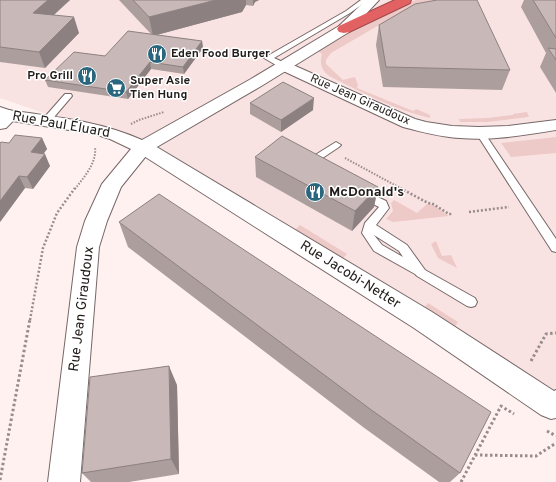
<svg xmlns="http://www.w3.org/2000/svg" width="556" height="482" font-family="Overpass,sans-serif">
	<rect width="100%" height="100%" fill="#fff1f0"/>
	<path fill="#f9e3e2" d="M0 0H556V404L143 147 0 98Z"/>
	<path fill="#edc9c7" d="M416 0H464L398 14 331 53 326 60V64L343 80 355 77 358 85 357 88 413 111 416 109 430 115V118C395 110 363 93 331 77 322 72 319 64 322 54L318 51 370 19Z
		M527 112 529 117 488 122H460L459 119 488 118 513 115V114Z
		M556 137V153L511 157 501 143Z
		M394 200 417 213 427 204H432L449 216 393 222 386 219 393 211 391 203Z
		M300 225 347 254 342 259 295 230Z
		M436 241 442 256 451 255 457 268 438 258 431 244Z
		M428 303 458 322 454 328 423 309Z"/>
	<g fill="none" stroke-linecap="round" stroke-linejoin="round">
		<defs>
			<path id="lane" d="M361 0H368L350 13 274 58 287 64V68H281L264 58 346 11Z
				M65 94H71L72 96 49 123H43L42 121 43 119Z
				M480 130 483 131 556 239V252L552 251 476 133Z
				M336 142 341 145 339 147 318 161 320 166 318 168H312L308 162 312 157Z
				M363 190 386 201 389 208 376 225 407 245 425 270 475 298 477 302 475 306 471 307 467 306 417 276 415 274 374 251 362 233 365 223 379 207 359 197 358 194 359 191ZM374 235 399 251 403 257 382 245Z"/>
			<path id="street" d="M284 61 415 119 426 122 452 126 479 127 508 126 556 120V130C524 135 492 141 460 138 441 137 422 132 403 127L279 69 276 66 279 63Z
				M0 107 15 112 18 116 6 128 0 129Z
				M143 141 150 143 432 312 554 391 556 390V418L551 419 541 415 414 328 136 151 134 147 136 143Z"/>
			<path id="secondary" d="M366 0H379L349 32 263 85 150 151 121 187 107 221 99 247 80 482H48L77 247 85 221 102 184 131 149 110 139 94 134 0 119V109C48 116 97 120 142 140L251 79 339 26Z"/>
			<path id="highway" d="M395 0H411L410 3 349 32 344 33 339 32 337 29 339 26Z"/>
		</defs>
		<use href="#lane" stroke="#766767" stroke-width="2"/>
		<use href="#street" stroke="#766767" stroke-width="2"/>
		<use href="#secondary" stroke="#766767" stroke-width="2"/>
		<use href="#highway" stroke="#9e4949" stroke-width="2"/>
		<path stroke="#978c8b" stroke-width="2" stroke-dasharray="1.5 1.5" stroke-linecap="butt" d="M131 124 139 120 164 112
			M345 158 402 189
			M75 189C84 177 97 163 95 147"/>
		<path stroke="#978c8b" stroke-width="2.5" stroke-dasharray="2 2" stroke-linecap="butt" d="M400 188 428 203 433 204 449 214H452
			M469 212 509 207
			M30 320 43 248 57 213 75 188"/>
		<path stroke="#978c8b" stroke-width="3" stroke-dasharray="2.5 2.5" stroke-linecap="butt" d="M531 361 546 334 556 333
			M547 431 556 436
			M475 455 536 456 556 443
			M0 480 30 319
			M461 482 501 406 514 414"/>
		<use href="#lane" fill="#fff" fill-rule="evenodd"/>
		<use href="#street" fill="#fff" fill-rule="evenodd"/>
		<use href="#secondary" fill="#fff" fill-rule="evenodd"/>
		<use href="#highway" fill="#e26263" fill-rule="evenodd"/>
	</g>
	<path fill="#ac9e9d" d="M0 0H70L54 15 79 33 45 68 0 62Z
		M119 0H259L255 2 253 6 246 5 242 12 156 35 202 41 203 48 184 74 151 69 128 99 48 87 45 80 105 56 152 35Z
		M524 0H556V93L540 67 546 53 521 7Z
		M379 25 510 70 502 90 383 87 376 45Z
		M250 103 313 110 281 132 250 114Z
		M42 138 47 149 43 154 50 166 33 189 25 188 0 222 9 143Z
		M255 157 378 187 374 207 352 231 256 177Z
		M119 222 460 473 450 482H439L363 427 128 247Z
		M177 385 179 474 129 482H91L82 473Z"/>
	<path fill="#8c8180" d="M48 0H70L39 28 33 13Z
		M216 0H246V5L242 12 153 36 149 17Z
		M253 0H259L255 2 253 6Z
		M74 17 79 33 45 68 39 52Z
		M202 41 203 48 184 74 183 67Z
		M150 62 151 69 128 99 126 92Z
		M314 98 313 110 281 132V120Z
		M42 138 47 149 36 164 31 152Z
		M45 154 50 166 33 189 27 177Z
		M19 176 25 188 0 222V201Z
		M378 187 374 207 352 231 355 211Z
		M169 366 177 385 179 474 171 459Z"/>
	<path fill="#c8b8b7" stroke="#8c8180" d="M0 0H48L33 13 74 17 39 52 0 47Z
		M133 0H216L149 17Z
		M437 0H477L510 70 386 67 379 25 415 4Z
		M533 0H556V38Z
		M128 31 202 41 183 67 150 62 126 92 45 80 74 52 105 56Z
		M548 48 556 49V60Z
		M283 82 314 98 281 120 250 103Z
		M15 135 42 138 31 152 45 154 27 177 19 176 0 201V143L1 142 9 143Z
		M282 136 378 187 355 211 255 157Z
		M159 194 491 412 460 473 370 409 119 222Z
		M169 366 171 459 82 473 90 377Z"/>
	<defs>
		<symbol id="restaurant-disc" viewBox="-11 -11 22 22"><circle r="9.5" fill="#2a677e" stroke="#fff"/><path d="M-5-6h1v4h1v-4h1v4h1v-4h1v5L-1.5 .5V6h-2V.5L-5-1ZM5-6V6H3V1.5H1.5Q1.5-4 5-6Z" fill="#fff"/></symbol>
		<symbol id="supermarket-disc" viewBox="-11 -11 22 22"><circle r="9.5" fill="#2a677e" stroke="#fff"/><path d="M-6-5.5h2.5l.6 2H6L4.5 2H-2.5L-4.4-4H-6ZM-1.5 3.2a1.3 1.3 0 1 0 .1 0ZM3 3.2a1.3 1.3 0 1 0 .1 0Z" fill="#fff"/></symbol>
	</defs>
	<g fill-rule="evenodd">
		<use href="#restaurant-disc" x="146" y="43" width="22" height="22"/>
		<use href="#restaurant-disc" x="76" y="65" width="22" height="22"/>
		<use href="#supermarket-disc" x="105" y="77" width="22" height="22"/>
		<use href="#restaurant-disc" x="304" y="181" width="22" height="22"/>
	</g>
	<g text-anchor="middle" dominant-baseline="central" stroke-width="3" stroke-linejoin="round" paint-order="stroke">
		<g font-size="12" font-weight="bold" fill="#211b1a" stroke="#fff" text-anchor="start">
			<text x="171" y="54">Eden Food Burger</text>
			<text x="73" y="76" text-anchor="end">Pro Grill</text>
			<text x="130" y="81">Super Asie<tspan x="130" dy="14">Tien Hung</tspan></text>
		</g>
		<g font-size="12" fill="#211b1a" stroke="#fff">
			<text transform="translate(360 100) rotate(24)">Rue Jean Giraudoux</text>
		</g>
		<g font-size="14" fill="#211b1a" stroke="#fff">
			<text transform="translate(61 125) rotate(10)">Rue Paul Éluard</text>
			<text transform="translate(350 275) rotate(32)">Rue Jacobi-Netter</text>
			<text transform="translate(82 309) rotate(-83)">Rue Jean Giraudoux</text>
		</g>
		<g font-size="14" font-weight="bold" fill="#211b1a" stroke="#fff" text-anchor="start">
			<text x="329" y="192">McDonald's</text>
		</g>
	</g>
</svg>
